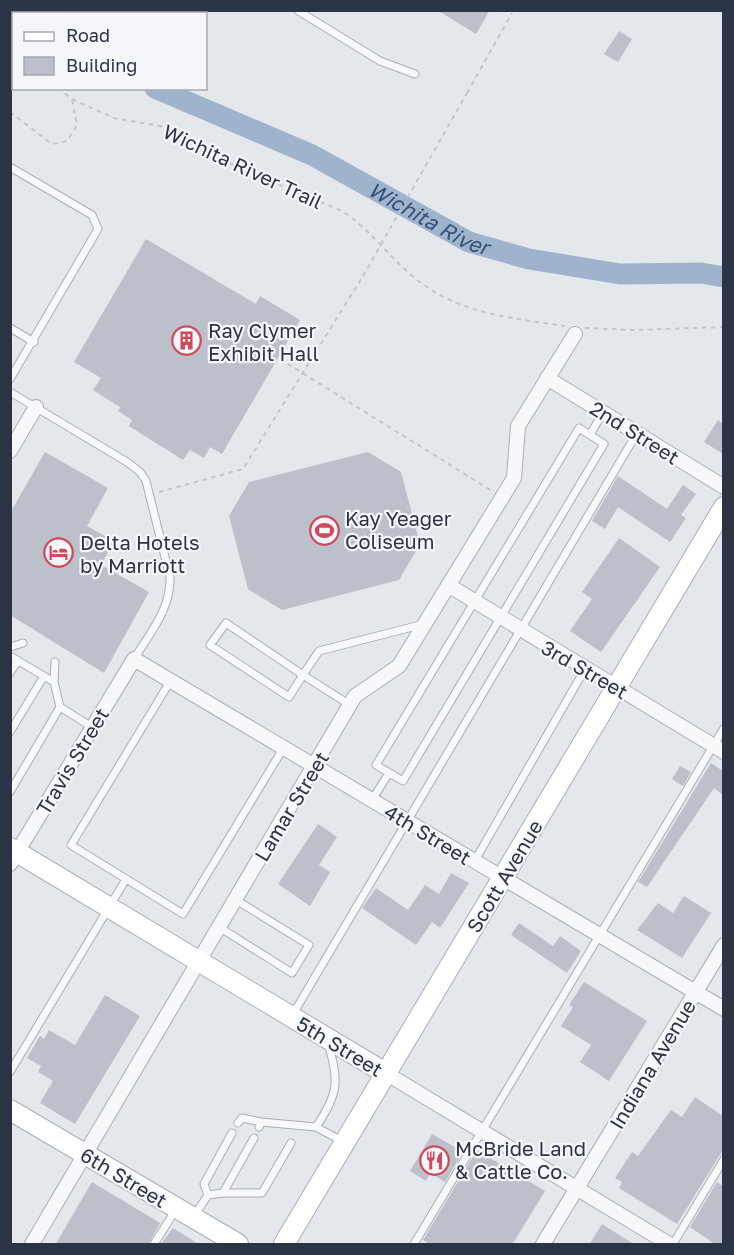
<svg xmlns="http://www.w3.org/2000/svg" width="734" height="1255" font-family="'Golos Text',sans-serif">
	<rect width="100%" height="100%" fill="#e4e7ec"/>
	<g fill="none" stroke-linecap="round" stroke-linejoin="round">
		<g stroke="#9fb4cc" stroke-width="21">
			<path d="M18 10 22 14"/>
			<path id="s1" d="M155 88 312 155 469 242 529 259 620 274 701 273 724 277"/>
		</g>
	</g>
	<path fill="#bbc0ca" d="M437 10H490L476 34Z
		M619 31 632 39 618 62 604 54Z
		M146 239 256 304 260 296 300 320 222 454 210 447 204 458 190 450 183 460 129 426 132 420 118 411 120 407 93 390 101 378 74 362Z
		M718 420 723 424V454L704 442Z
		M45 452 108 488 87 526 114 541 101 565 149 592 104 673 10 615V513Z
		M368 452 401 472 420 544 399 580 282 610 248 589 229 516 249 482Z
		M618 476 667 509 683 485 696 494 681 515 686 518 670 542 618 507 605 529 592 521Z
		M619 538 660 567 601 652 570 631 592 599 582 592Z
		M711 763 723 771V795L714 788 647 887 638 882Z
		M680 766 691 772 683 786 672 779Z
		M318 824 337 837 319 865 330 872 310 906 278 884Z
		M451 873 469 883 440 928 432 922 416 945 362 908 376 888 408 910 425 885 439 894Z
		M684 896 711 913 682 958 637 930 658 903 673 913Z
		M519 923 553 946 560 936 581 951 567 973 511 935Z
		M584 982 647 1021 609 1081 580 1062 591 1045 561 1026 573 1007 569 1005Z
		M105 995 140 1016 75 1124 40 1103 53 1081 38 1072 41 1066 27 1058 40 1036 44 1039 49 1030 75 1045Z
		M695 1097 723 1116V1150L677 1224 619 1188 622 1182 615 1178 632 1152 638 1156 671 1110 682 1117Z
		M432 1134 463 1152 445 1182 430 1173 426 1181 410 1171Z
		M477 1150 545 1191 512 1245H430L423 1240Z
		M92 1182 160 1223 148 1245H55Z
		M717 1182 723 1186V1245H716L690 1227Z
		M602 1224 635 1245H589Z
		M173 1228 200 1245H160Z"/>
	<g fill="none" stroke-linecap="round" stroke-linejoin="round">
		<defs>
			<path id="lane" d="M297 10 380 61 415 74
				M10 167 92 215 98 229 10 379
				M10 328 34 342
				M10 392 127 462 140 472 146 481 170 577C171 609 150 633 134 659
				M579 428 604 444 403 781 376 765Z
				M590 435 603 412
				M226 623 303 675 289 697 210 645Z
				M10 647 23 643
				M10 656 54 682 60 707 92 727
				M10 673 18 660
				M171 680 71 845 183 914 284 747
				M54 682 55 662
				M350 705 303 675 319 651 424 624
				M10 732 44 676
				M10 792 60 707
				M372 800 389 773
				M474 862 585 669
				M219 927 292 973 309 945 236 900
				M293 1014 637 433
				M10 1072 126 879
				M238 1123 242 1118 261 1122
				M259 1127 261 1122 316 1127 342 1141
				M316 1127C339 1093 339 1082 328 1043
				M223 1193H262L291 1143
				M208 1195 204 1184 232 1133
				M194 1216 208 1195 223 1193 254 1138
				M154 1244 175 1211
				M414 1244 724 728
				M673 1244 724 1159"/>
			<path id="street" d="M31 14 33 10
				M10 46 14 41
				M547 378 724 487
				M10 451 36 407
				M448 585 724 752
				M10 864 134 659 724 1009
				M387 1074 669 1244
				M32 1244 355 696 399 666 514 478 518 426 575 334
				M543 1244 724 945"/>
			<path id="secondary" d="M10 848 387 1074
				M10 1110 238 1244
				M284 1244 724 507"/>
		</defs>
		<use href="#lane" stroke="#a9aeb7" stroke-width="9"/>
		<use href="#street" stroke="#a9aeb7" stroke-width="16"/>
		<use href="#secondary" stroke="#a9aeb7" stroke-width="22"/>
		<path stroke="#c2c5cb" stroke-width="2" stroke-dasharray="4.5 4.5" stroke-linecap="butt" d="M58 88 72 99 114 118 160 126 178 133 235 166 342 211C373 231 394 264 424 285 464 314 517 319 565 326
			M467 93 512 13
			M10 112 52 144 67 141 77 125 72 99
			M585 328 634 330 724 327
			M280 359 492 491
			M159 492 243 469 363 276"/>
		<use href="#lane" stroke="#f7f8fa" stroke-width="7"/>
		<use href="#street" stroke="#f7f8fa" stroke-width="14"/>
		<use href="#secondary" stroke="#fff" stroke-width="20"/>
		<path stroke="#c2c5cb" stroke-width="2" stroke-dasharray="4.5 4.5" stroke-linecap="butt" d="M363 276 467 93"/>
	</g>
	<defs>
		<symbol id="building-ring" viewBox="-11 -11 22 22"><circle r="9.5" fill="#f4f6f9" stroke="#d1495b" stroke-width="1.5"/><path d="M-4-6H4V6H1V3H-1V6H-4ZM-2.5-4.3h1.7v1.8h-1.7ZM.8-4.3h1.7v1.8H.8ZM-2.5-1h1.7V.8h-1.7ZM.8-1h1.7V.8H.8Z" fill="#d1495b"/></symbol>
		<symbol id="stadium-ring" viewBox="-11 -11 22 22"><circle r="9.5" fill="#f4f6f9" stroke="#d1495b" stroke-width="1.5"/><path d="M0-5a6.5 5 0 1 0 0 10a6.5 5 0 1 0 0-10ZM-3.5-1.8h7v3.6h-7Z" fill="#d1495b"/></symbol>
		<symbol id="hotel-ring" viewBox="-11 -11 22 22"><circle r="9.5" fill="#f4f6f9" stroke="#d1495b" stroke-width="1.5"/><path d="M-6-4.5h1.5V1H6V5H4.5V3h-9V5H-6ZM-4 0a1.8 1.8 0 1 1 3.6 0ZM.5 0V-2.5h3Q6-2.5 6 0Z" fill="#d1495b"/></symbol>
		<symbol id="restaurant-ring" viewBox="-11 -11 22 22"><circle r="9.5" fill="#f4f6f9" stroke="#d1495b" stroke-width="1.5"/><path d="M-5-6h1v4h1v-4h1v4h1v-4h1v5L-1.5 .5V6h-2V.5L-5-1ZM5-6V6H3V1.5H1.5Q1.5-4 5-6Z" fill="#d1495b"/></symbol>
	</defs>
	<g fill-rule="evenodd">
		<use href="#building-ring" x="170" y="324" width="33" height="33"/>
		<use href="#stadium-ring" x="308" y="514" width="33" height="33"/>
		<use href="#hotel-ring" x="42" y="536" width="33" height="33"/>
		<use href="#restaurant-ring" x="418" y="1144" width="33" height="33"/>
	</g>
	<g text-anchor="middle" dominant-baseline="central" stroke-width="4.5" stroke-linejoin="round" paint-order="stroke">
		<g font-size="20" fill="#2b3445" stroke="#f4f6f9">
			<text transform="translate(243 166) rotate(25)">Wichita River Trail</text>
			<text transform="translate(635 432) rotate(32)">2nd Street</text>
			<text transform="translate(585 669) rotate(30)">3rd Street</text>
			<text transform="translate(72 761) rotate(-59)">Travis Street</text>
			<text transform="translate(291 806) rotate(-59)">Lamar Street</text>
			<text transform="translate(428 834) rotate(31)">4th Street</text>
			<text transform="translate(504 876) rotate(-59)">Scott Avenue</text>
			<text transform="translate(340 1046) rotate(31)">5th Street</text>
			<text transform="translate(652 1064) rotate(-59)">Indiana Avenue</text>
			<text transform="translate(124 1177) rotate(31)">6th Street</text>
		</g>
		<g font-size="20" fill="#2b3445" stroke="#f4f6f9" text-anchor="start">
			<text x="208" y="330">Ray Clymer<tspan x="208" dy="23">Exhibit Hall</tspan></text>
			<text x="345" y="518">Kay Yeager<tspan x="345" dy="23">Coliseum</tspan></text>
			<text x="80" y="542">Delta Hotels<tspan x="80" dy="23">by Marriott</tspan></text>
			<text x="455" y="1148">McBride Land<tspan x="455" dy="23">&amp; Cattle Co.</tspan></text>
		</g>
		<g font-size="21" font-style="italic" fill="#34527a" stroke="#f4f6f9">
			<text stroke="none"><textPath href="#s1" startOffset="304">Wichita River</textPath></text>
		</g>
	</g>
	<rect width="734" height="1255" fill="none" stroke="#2b3445" stroke-width="24"/>
	<rect x="12" y="12" width="195" height="78" fill="#f4f6f9" stroke="#a4a8b1" stroke-width="1.5"/>
	<rect x="24" y="32" width="30" height="9" fill="#ffffff" stroke="#a4a8b1" stroke-width="1.5"/>
	<text x="66" y="42" font-size="18" fill="#2b3445">Road</text>
	<rect x="24" y="57" width="30" height="18" fill="#bbc0ca" stroke="#a4a8b1" stroke-width="1.5"/>
	<text x="66" y="72" font-size="18" fill="#2b3445">Building</text>
</svg>
